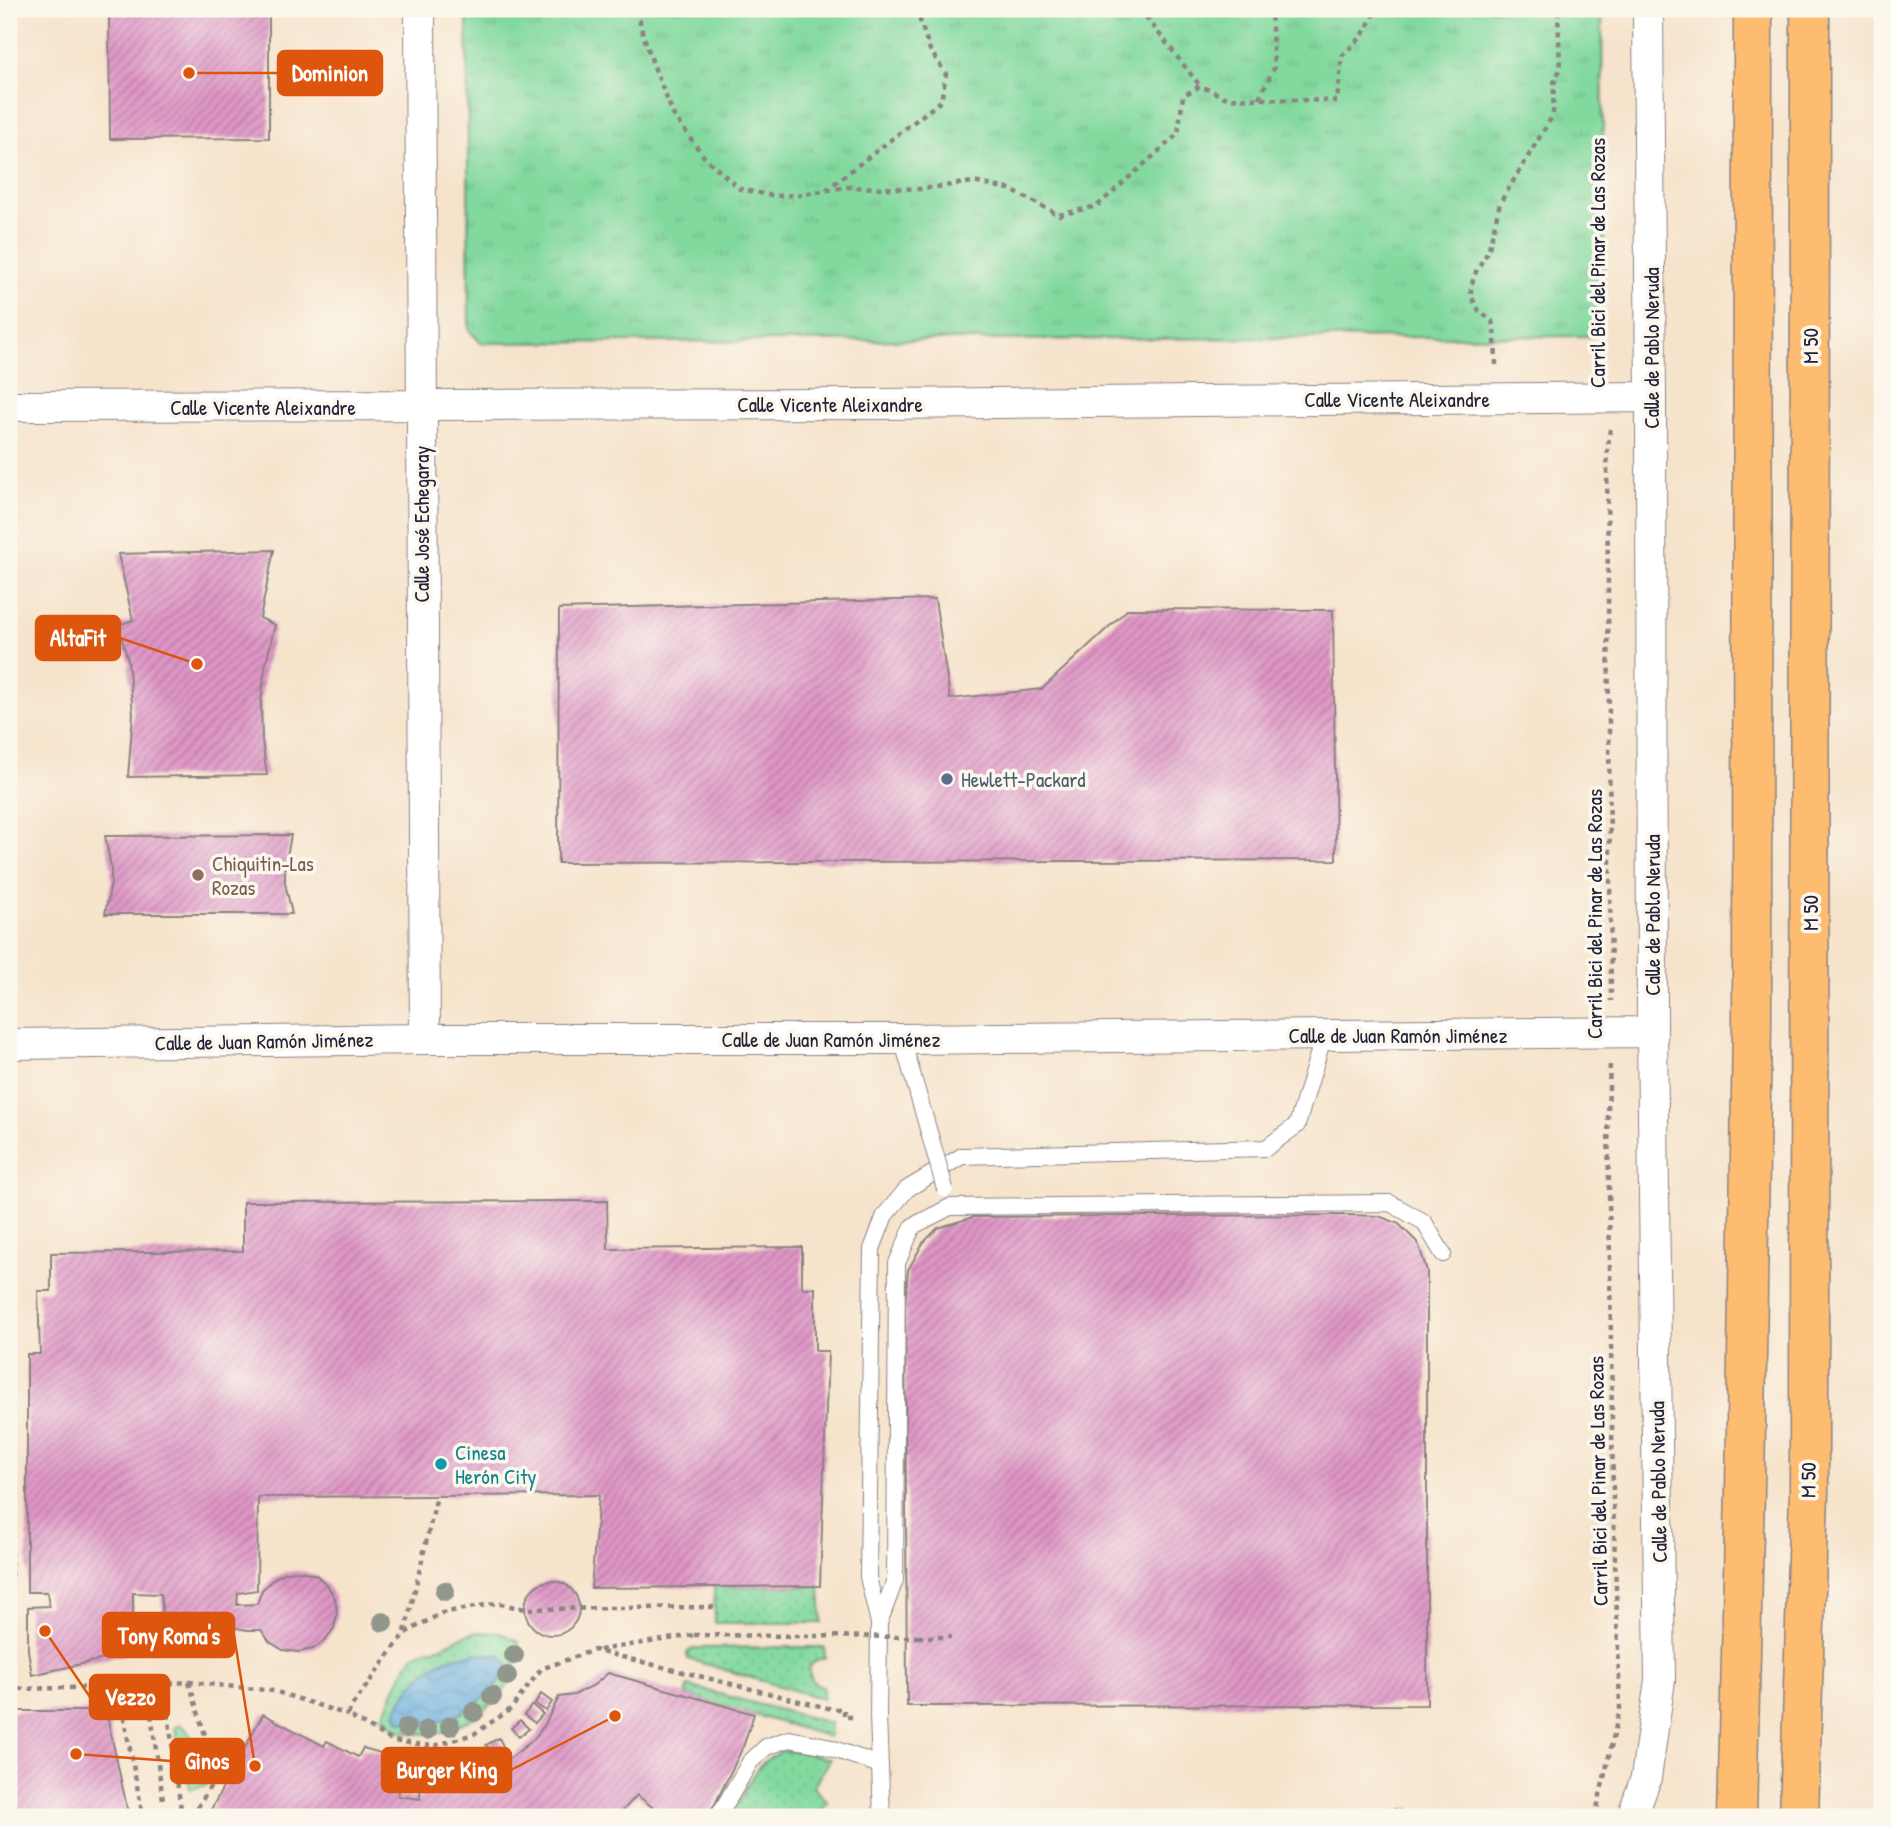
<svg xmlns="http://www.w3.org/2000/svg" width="1891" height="1826" font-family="'Patrick Hand',sans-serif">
	<defs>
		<pattern id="grass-tufts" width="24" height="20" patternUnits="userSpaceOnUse" patternTransform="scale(1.75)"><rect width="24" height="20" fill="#82d99e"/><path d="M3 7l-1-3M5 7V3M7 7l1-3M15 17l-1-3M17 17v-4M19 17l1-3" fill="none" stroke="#70ba89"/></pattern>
		<pattern id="garden-dots" width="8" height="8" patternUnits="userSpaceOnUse" patternTransform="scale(1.75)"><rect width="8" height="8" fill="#82d99e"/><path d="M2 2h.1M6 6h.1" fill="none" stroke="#70ba89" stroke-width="1.8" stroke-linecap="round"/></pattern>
		<pattern id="water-waves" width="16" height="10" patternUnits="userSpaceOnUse" patternTransform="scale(1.75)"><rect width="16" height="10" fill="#68aede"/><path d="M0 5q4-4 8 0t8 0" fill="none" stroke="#558db5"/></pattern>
		<pattern id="building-hatch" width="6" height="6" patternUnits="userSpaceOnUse" patternTransform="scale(1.75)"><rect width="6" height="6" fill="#df96c6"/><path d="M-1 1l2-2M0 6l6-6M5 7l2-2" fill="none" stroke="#b47aa2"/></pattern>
	</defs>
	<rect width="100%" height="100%" fill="#fbf7ec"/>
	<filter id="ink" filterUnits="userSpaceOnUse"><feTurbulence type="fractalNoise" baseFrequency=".0143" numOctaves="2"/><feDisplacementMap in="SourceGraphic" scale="14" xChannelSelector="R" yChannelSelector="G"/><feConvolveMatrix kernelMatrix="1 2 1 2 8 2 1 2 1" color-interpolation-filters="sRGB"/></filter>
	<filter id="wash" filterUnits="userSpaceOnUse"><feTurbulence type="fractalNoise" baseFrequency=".00686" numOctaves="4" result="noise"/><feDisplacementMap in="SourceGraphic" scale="28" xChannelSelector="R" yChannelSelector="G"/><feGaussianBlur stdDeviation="1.57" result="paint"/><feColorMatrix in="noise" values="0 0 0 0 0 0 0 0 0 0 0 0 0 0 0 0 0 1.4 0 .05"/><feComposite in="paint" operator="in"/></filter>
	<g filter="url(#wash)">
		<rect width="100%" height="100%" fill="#f6e3cb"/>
		<path fill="url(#grass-tufts)" stroke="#527e6c" stroke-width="2" d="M467 9H1602L1604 273 1592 336 481 343 469 330Z"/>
		<path fill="url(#garden-dots)" stroke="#527e6c" stroke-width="2" d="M820 1586 822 1623H715L714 1587Z
			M478 1632 501 1633 519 1642V1657L507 1687 480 1715 441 1733 418 1734 396 1730 383 1718C388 1705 405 1661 416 1654 423 1649 434 1650 442 1646 454 1641 465 1634 478 1632Z
			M824 1647 825 1658 816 1660 809 1668C810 1679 812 1683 823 1687V1699L688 1659 687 1653 693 1648Z
			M688 1686 830 1723V1737L686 1695Z
			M180 1725 185 1728 197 1744 196 1770 207 1785 190 1789 175 1728Z
			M781 1751H799L830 1759 813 1787 828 1802 816 1817H730C741 1802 747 1782 758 1768 764 1760 773 1756 781 1751Z"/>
		<path fill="url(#water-waves)" stroke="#45688c" stroke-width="2" d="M476 1653 501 1655 509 1667C485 1705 446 1732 400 1721L396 1712C407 1688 422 1669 447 1659 456 1655 467 1655 476 1653Z"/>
		<g id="blocks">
			<path fill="url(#building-hatch)" d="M109 9H269V138L110 139Z
				M274 550 260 618 275 625 265 667 261 703 262 740 267 775 128 777 133 714 128 660 118 625 133 620 118 554Z
				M935 599 950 699 1042 689 1128 609 1333 610 1336 860 558 863 559 609Z
				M291 835 285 867V883L292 914H105L111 883V867L105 836Z
				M607 1201 608 1249 802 1247V1288H815V1351H828L820 1586 591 1588 599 1495 258 1497 257 1590 238 1593 237 1605 257 1604 262 1590 273 1579 286 1572 301 1571 316 1575 327 1585 335 1598 337 1613 334 1628 325 1640 313 1649 298 1652 283 1650 270 1642 261 1630H247L206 1622 163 1621 161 1594 133 1593V1621L122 1623 131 1653 32 1675 28 1650V1607L49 1606 47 1592H27V1354H40L38 1291H51V1253L243 1251V1202Z
				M1349 1215 1379 1216 1399 1224 1418 1243 1427 1271V1705L907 1706 905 1305 908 1270 923 1243 938 1228 973 1217Z
				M525 1608a27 27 0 1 1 54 0a27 27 0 1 1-54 0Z
				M608 1673 754 1714 743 1747 715 1804 706 1817H665L637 1795 617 1817H207L263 1714 324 1746 327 1741 358 1757 363 1748 405 1760 398 1796 420 1799 422 1759 449 1758 452 1773 491 1762 493 1768 513 1756 534 1739 545 1724 559 1697 574 1695 594 1685Z
				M541 1694 552 1702 546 1711 535 1704Z
				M532 1705 543 1714 535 1723 524 1715Z
				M9 1711H106L129 1817H9Z
				M520 1720 529 1729 519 1737 511 1728Z
				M499 1738 505 1750 492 1756 486 1745Z"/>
		</g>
	</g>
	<g filter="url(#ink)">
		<use href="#blocks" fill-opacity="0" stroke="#8c8283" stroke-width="2"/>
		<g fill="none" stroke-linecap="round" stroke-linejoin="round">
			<defs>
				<path id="service" d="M902 1039 935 1153
					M879 1623 895 1580 897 1263 913 1226 950 1207 1390 1203 1424 1222 1443 1254
					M718 1817 750 1762 766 1747 789 1739 822 1745 880 1765
					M882 1817 878 1716 879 1623 868 1577 872 1249 885 1215 907 1189 962 1156 1266 1148 1297 1125 1324 1035
					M1395 1817H1396"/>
				<path id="minor" d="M420 9 425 1039
					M9 406 878 404 1651 397
					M9 1044 425 1039H902L1652 1032
					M1632 1817 1646 1778 1660 1680 1652 1032 1651 397 1648 9"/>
				<path id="motorway" d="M1737 1817 1745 1491 1752 1025 1753 9
					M1799 1817 1809 1492 1810 9"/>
			</defs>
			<use href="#service" stroke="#8c8283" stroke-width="18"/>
			<use href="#minor" stroke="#8c8283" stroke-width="32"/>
			<use href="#motorway" stroke="#8c8283" stroke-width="41"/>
			<path stroke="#8c8283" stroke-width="4.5" stroke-dasharray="5 5" stroke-linecap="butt" d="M640 9V25L653 64 674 116 705 158 740 189 774 196 798 195 847 187 921 189 973 182 1009 189 1059 215 1097 206 1178 134 1183 96 1200 86 1227 98 1337 101 1342 56 1362 36 1377 9
				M1140 9 1200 86
				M1259 98 1274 68 1271 9
				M826 190 941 101 946 74 930 50 916 9
				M1496 365 1495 336 1492 321 1479 311 1471 296V286L1477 269 1488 252 1500 203 1553 115 1554 83 1560 69 1558 9
				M1610 429 1607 455 1611 1001
				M9 1421 13 1689
				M714 1607 525 1609 496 1603 442 1613 405 1633 351 1707 348 1715 393 1741 433 1746 474 1734 511 1709 541 1669 594 1650 832 1709H844V1717H853
				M405 1632 437 1496
				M918 1637H951
				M599 1650 694 1635
				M189 1682 217 1775 192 1817
				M164 1684 182 1817
				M147 1685 163 1800
				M118 1687 143 1817
				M9 1689 118 1687 189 1682 274 1691 348 1715
				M1595 1817 1620 1708 1613 1499 1608 1111 1610 1063"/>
			<use href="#service" stroke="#fff" stroke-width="16"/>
			<use href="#minor" stroke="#fff" stroke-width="30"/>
			<use href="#motorway" stroke="#fdbc70" stroke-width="38"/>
			<defs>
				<path id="service-bridge" d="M935 1153 945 1189"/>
			</defs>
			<use href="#service-bridge" stroke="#8c8283" stroke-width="18" stroke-linecap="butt"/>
			<path stroke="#8c8283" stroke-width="4.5" stroke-dasharray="5 5" stroke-linecap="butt" d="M694 1635 918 1637"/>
			<use href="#service-bridge" stroke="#fff" stroke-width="16"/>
		</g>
		<g fill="#91978c">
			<circle cx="445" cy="1591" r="10"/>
			<circle cx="383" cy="1622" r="10"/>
			<circle cx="514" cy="1655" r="10"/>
			<circle cx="507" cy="1676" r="10"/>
			<circle cx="492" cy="1696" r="10"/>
			<circle cx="474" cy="1712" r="10"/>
			<circle cx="450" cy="1726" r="10"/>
			<circle cx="406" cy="1728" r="10"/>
			<circle cx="427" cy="1730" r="10"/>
		</g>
	</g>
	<circle fill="#5c6f8a" stroke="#fbf7ec" stroke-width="2.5" cx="947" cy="779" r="7"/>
	<circle fill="#8d6e63" stroke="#fbf7ec" stroke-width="2.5" cx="198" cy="875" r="7"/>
	<circle fill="#0f9aa8" stroke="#fbf7ec" stroke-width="2.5" cx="441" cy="1464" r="7"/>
	<g text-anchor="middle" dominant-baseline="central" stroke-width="7" stroke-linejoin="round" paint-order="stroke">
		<g font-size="21" fill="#22223b" stroke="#fbf7ec">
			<text transform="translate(1597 263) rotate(-90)">Carril Bici del Pinar de Las Rozas</text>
			<text transform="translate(1810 346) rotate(-90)">M 50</text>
			<text transform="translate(1651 348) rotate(-90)">Calle de Pablo Neruda</text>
			<text x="1397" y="399">Calle Vicente Aleixandre</text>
			<text x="830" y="404">Calle Vicente Aleixandre</text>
			<text x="263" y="407">Calle Vicente Aleixandre</text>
			<text transform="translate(421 524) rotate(-90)">Calle José Echegaray</text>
			<text transform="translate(1810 913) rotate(-90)">M 50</text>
			<text transform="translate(1594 914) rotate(-90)">Carril Bici del Pinar de Las Rozas</text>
			<text transform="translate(1652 915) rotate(-90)">Calle de Pablo Neruda</text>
			<text x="1398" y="1035">Calle de Juan Ramón Jiménez</text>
			<text x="831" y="1039">Calle de Juan Ramón Jiménez</text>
			<text transform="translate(264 1041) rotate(-1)">Calle de Juan Ramón Jiménez</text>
			<text transform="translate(1808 1480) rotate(-89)">M 50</text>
			<text transform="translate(1598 1481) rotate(-91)">Carril Bici del Pinar de Las Rozas</text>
			<text transform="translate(1658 1482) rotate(-91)">Calle de Pablo Neruda</text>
		</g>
		<g font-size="21" fill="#4e5e75" stroke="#fbf7ec" text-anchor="start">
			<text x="961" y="779">Hewlett-Packard</text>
		</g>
		<g font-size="21" fill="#785e54" stroke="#fbf7ec" text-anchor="start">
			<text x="212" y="863">Chiquitin-Las<tspan x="212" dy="24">Rozas</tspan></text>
		</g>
		<g font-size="21" fill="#0d838f" stroke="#fbf7ec" text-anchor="start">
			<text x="455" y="1452">Cinesa<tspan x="455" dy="24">Herón City</tspan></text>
		</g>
	</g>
	<path fill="none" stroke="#de560e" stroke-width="2.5" d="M189 73L278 73M197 664L120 638M255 1766L234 1635M45 1631L90 1697M76 1754L171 1761M615 1716L511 1770"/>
	<g fill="#de560e" stroke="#fbf7ec" stroke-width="2.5">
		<circle cx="189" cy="73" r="7"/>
		<circle cx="197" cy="664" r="7"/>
		<circle cx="255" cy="1766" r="7"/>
		<circle cx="45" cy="1631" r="7"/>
		<circle cx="76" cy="1754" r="7"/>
		<circle cx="615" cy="1716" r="7"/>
	</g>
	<g fill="#de560e" stroke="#de560e" stroke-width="2.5">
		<rect x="278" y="51" width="104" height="44" rx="7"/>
		<rect x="36" y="616" width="84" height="44" rx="7"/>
		<rect x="103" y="1613" width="131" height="44" rx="7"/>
		<rect x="90" y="1675" width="79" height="44" rx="7"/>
		<rect x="171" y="1739" width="73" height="44" rx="7"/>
		<rect x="382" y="1748" width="129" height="44" rx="7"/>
	</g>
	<g font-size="23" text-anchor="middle" font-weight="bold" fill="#fff">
		<text x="330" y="81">Dominion</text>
		<text x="78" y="646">AltaFit</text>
		<text x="169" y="1644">Tony Roma's</text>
		<text x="130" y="1705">Vezzo</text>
		<text x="207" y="1769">Ginos</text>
		<text x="447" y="1778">Burger King</text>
	</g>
	<rect width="1891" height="1826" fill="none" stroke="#fbf7ec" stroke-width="35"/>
</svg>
